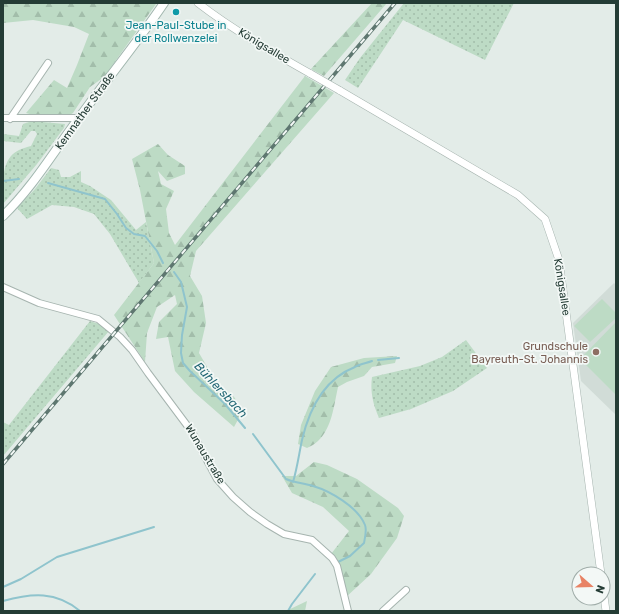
<svg xmlns="http://www.w3.org/2000/svg" width="619" height="614" font-family="Rubik,sans-serif">
	<defs>
		<pattern id="green-dots" width="8" height="8" patternUnits="userSpaceOnUse"><rect width="8" height="8" fill="#bddbc5"/><path d="M2 2h.1M6 6h.1" fill="none" stroke="#a2bdaa" stroke-width="1.8" stroke-linecap="round"/></pattern>
		<pattern id="forest-firs" width="22" height="20" patternUnits="userSpaceOnUse"><rect width="22" height="20" fill="#bddbc5"/><path d="M5 1l3.5 6h-7zM16 11l3.5 6h-7z" fill="#a2bdaa"/></pattern>
	</defs>
	<rect width="100%" height="100%" fill="#e3ece8"/>
	<path fill="#d1dcd7" d="M614 283 616 285V415L581 381 573 323Z"/>
	<path fill="url(#green-dots)" d="M404 3H514L485 60 403 20 358 88 345 80 360 58Z
		M32 121 65 124 64 128 37 164 3 204C3 185 0 159 19 150 23 148 27 147 31 146L37 134 35 131H31L21 143 3 141V134L19 136 23 124Z
		M51 168 59 170 61 177H70L81 171V182L90 186 111 200 136 230 146 222 154 263 139 283 110 234 94 214 74 207 52 205 27 219 17 208 35 189Z
		M90 321 99 324 109 331 3 456V422L9 425Z
		M466 340 487 368 453 391 411 409 379 418C373 404 370 392 372 377L420 366 442 357Z"/>
	<path fill="url(#forest-firs)" d="M3 3H156V4L104 77 90 87 73 113 68 116 33 115 26 113 54 80 67 88 77 65 89 34 74 27 33 20 3 23Z
		M372 3H387L324 76 311 69Z
		M305 76 334 93 196 251 190 276 202 296 206 323 199 353 216 382 235 398 240 416 234 427 194 392 175 371 168 337 156 339 159 322 177 304 175 295 157 307 147 333 145 362 114 315 154 263 140 190 132 159 158 144 168 155 185 166V174L167 181 158 171 161 184 174 191 166 209 169 233 175 245Z
		M397 356 395 363 372 367 364 376 347 382 338 387C334 405 332 428 318 441 315 444 311 446 307 448L298 444 301 425 315 391 331 367 364 358Z
		M314 462 327 465 357 479 398 508 404 516 397 538 371 574 345 598 331 554 349 531 323 507 292 493 282 476H296Z
		M307 601 305 611H286Z"/>
	<path fill="#bddbc5" d="M602 299 616 313V318L590 342 574 326Z
		M616 322V395L580 359Z"/>
	<g fill="none" stroke-linecap="round" stroke-linejoin="round">
		<path stroke="#8fc4cd" stroke-width="2" d="M3 181 19 179
			M48 183 105 199 117 214 126 228 134 234 145 236 157 251 163 263
			M174 272 181 282 187 307 182 335 181 353 183 363 190 371 225 404 245 428
			M378 360 399 358
			M253 434 286 479C295 483 304 483 313 486 330 491 358 507 365 525 367 530 365 538 364 543L350 556 336 563
			M293 482C297 469 299 454 302 440 309 410 324 379 355 367 360 364 367 363 372 361
			M3 587 21 579 57 557 154 527
			M3 601C32 593 56 591 80 611
			M288 611 292 604 315 574"/>
		<defs>
			<path id="minor" d="M3 118H78
				M10 119 48 63
				M3 287 39 303 98 319 120 337 132 350 148 373 192 432 217 479 233 497 250 512 267 524 284 534 312 540 332 558 337 566 348 611
				M383 611 406 590"/>
			<path id="tertiary" d="M198 3C233 30 272 52 311 74
				M339 90 518 195 545 219 559 260 601 574
				M603 589 606 611"/>
			<path id="secondary" d="M3 216C33 187 54 151 79 118 107 79 137 43 164 3"/>
		</defs>
		<use href="#minor" stroke="#a6b4af" stroke-width="8"/>
		<use href="#tertiary" stroke="#a6b4af" stroke-width="8"/>
		<use href="#secondary" stroke="#a2b7af" stroke-width="10"/>
		<use href="#minor" stroke="#fff" stroke-width="6"/>
		<use href="#tertiary" stroke="#fff" stroke-width="7"/>
		<use href="#secondary" stroke="#fff" stroke-width="8"/>
		<defs>
			<path id="rail" d="M3 464 395 3"/>
		</defs>
		<use href="#rail" stroke="#5e7770" stroke-width="3.5"/>
		<use href="#rail" stroke="#f3f8f6" stroke-width="2" stroke-dasharray="6" stroke-linecap="butt"/>
		<defs>
			<path id="tertiary-bridge" d="M311 74 339 90"/>
		</defs>
		<use href="#tertiary-bridge" stroke="#a6b4af" stroke-width="8" stroke-linecap="butt"/>
		<use href="#tertiary-bridge" stroke="#fff" stroke-width="7"/>
	</g>
	<circle fill="#0f9aa8" stroke="#f3f8f6" stroke-width="1.5" cx="176" cy="12" r="4"/>
	<circle fill="#8d6e63" stroke="#f3f8f6" stroke-width="1.5" cx="596" cy="352" r="4"/>
	<g text-anchor="middle" dominant-baseline="central" stroke-width="3.5" stroke-linejoin="round" paint-order="stroke">
		<g font-size="11" fill="#0d838f" stroke="#f3f8f6">
			<text x="176" y="25">Jean-Paul-Stube in<tspan x="176" dy="13">der Rollwenzelei</tspan></text>
		</g>
		<g font-size="11" fill="#243c35" stroke="#f3f8f6">
			<text transform="translate(264 46) rotate(31)">Königsallee</text>
			<text transform="translate(85 111) rotate(-54)">Kemnather Straße</text>
			<text transform="translate(562 287) rotate(81)">Königsallee</text>
			<text transform="translate(205 454) rotate(59)">Wunaustraße</text>
		</g>
		<g font-size="11" fill="#785e54" stroke="#f3f8f6" text-anchor="end">
			<text x="588" y="346">Grundschule<tspan x="588" dy="13">Bayreuth-St. Johannis</tspan></text>
		</g>
		<g font-size="12" font-style="italic" fill="#226774" stroke="#f3f8f6">
			<text transform="translate(221 390) rotate(47)">Bühlersbach</text>
		</g>
	</g>
	<rect width="619" height="614" fill="none" stroke="#243c35" stroke-width="8"/>
	<g transform="translate(591 586) rotate(110)"><circle r="19" fill="#f3f8f6" stroke="#a0ada9"/>
	<path d="M0-3L7 15L0 10L-7 15Z" fill="#e88365"/>
	<text y="-6" font-size="11" font-weight="bold" text-anchor="middle" fill="#243c35">N</text>
	</g>
</svg>
